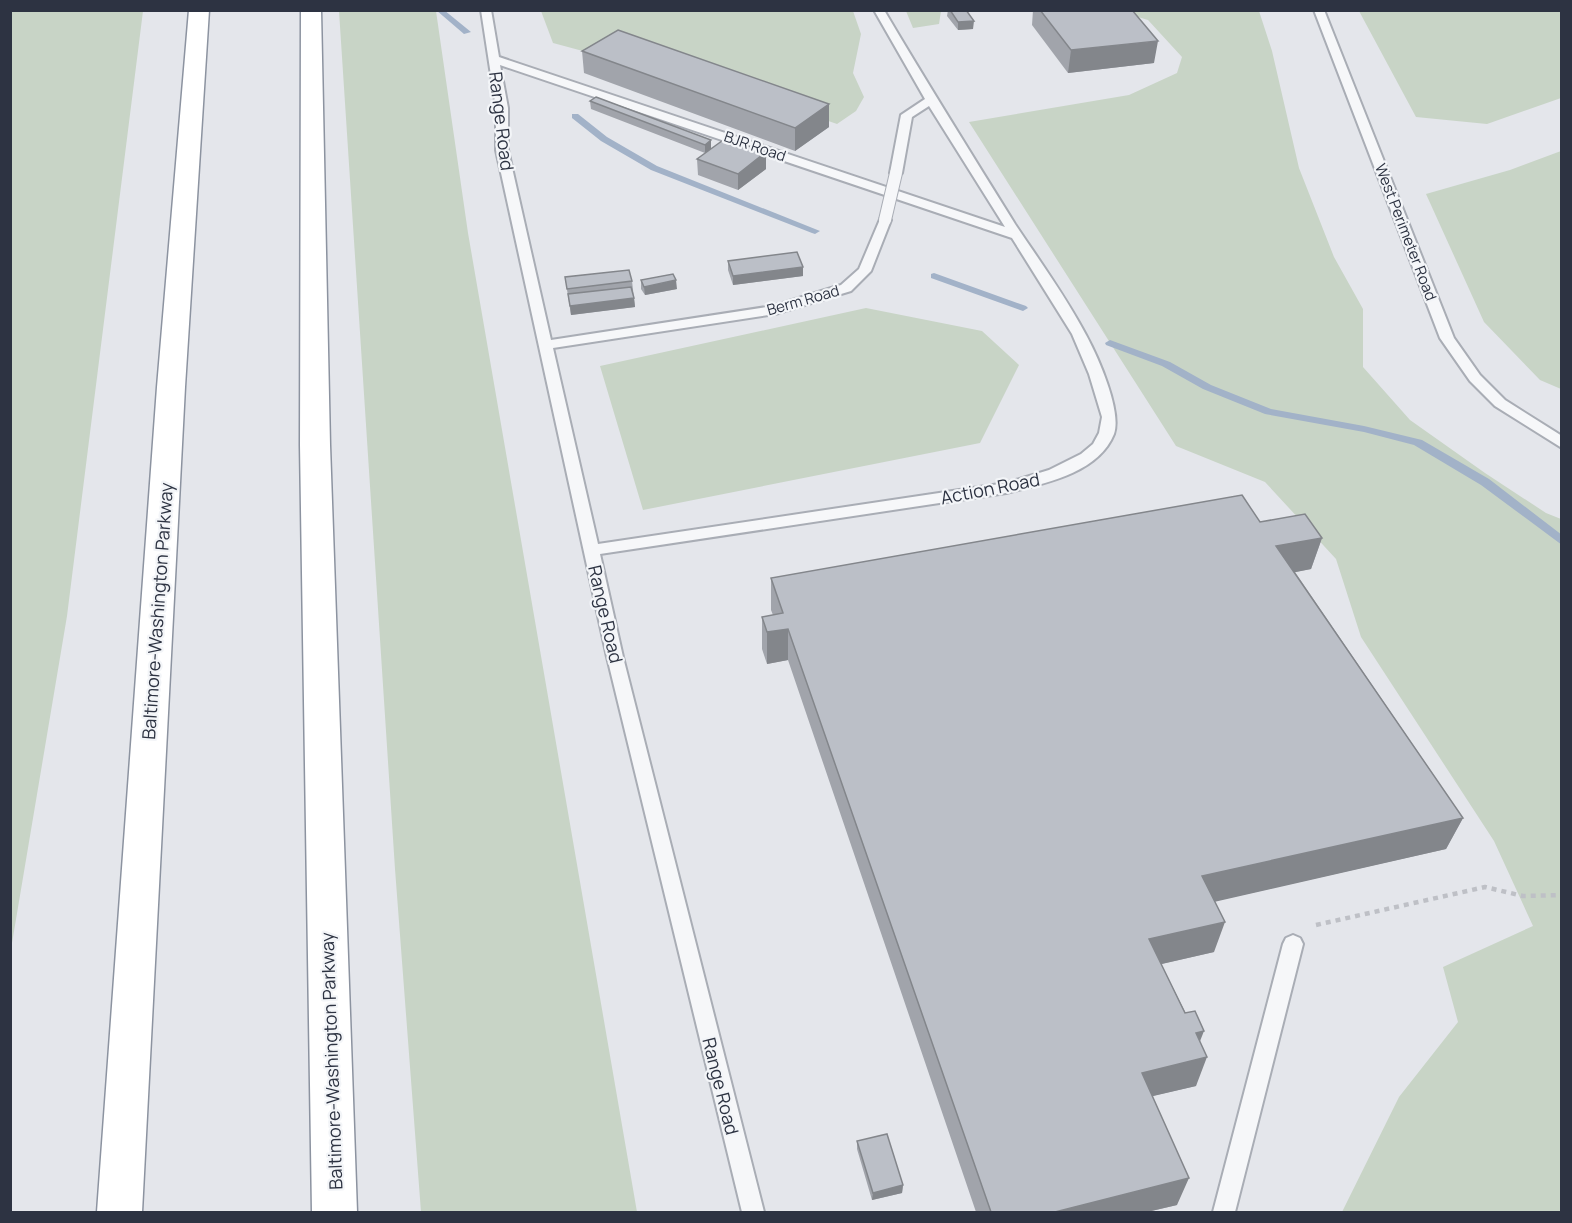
<svg xmlns="http://www.w3.org/2000/svg" width="1572" height="1223" font-family="Manrope,sans-serif">
	<rect width="100%" height="100%" fill="#e4e6eb"/>
	<path fill="#c8d4c6" d="M11 10 143 11 67 616 11 949Z
		M339 11H436L468 233 637 1212H421L395 869Z
		M541 11H853L861 34 853 73 864 97 856 111 837 124 621 49 594 54 553 43Z
		M906 11H941L939 24 913 28Z
		M1118 11H1259L1272 51 1299 168 1334 257 1363 309V367L1410 420 1485 473 1546 513 1561 519V1212H1342L1399 1097 1458 1022 1443 967 1533 926 1494 841 1361 637 1336 559 1265 482 1176 446 969 122 1129 95 1177 73 1182 57 1148 20Z
		M1359 11H1561V98L1487 124 1416 117Z
		M1561 151V389L1540 380 1484 322 1426 194 1510 170Z
		M866 308 982 331 1019 365 980 443 643 510 600 366Z"/>
	<g fill="none" stroke-linecap="round" stroke-linejoin="round">
		<path fill="#a2b2c8" fill-rule="evenodd" d="M436 10H444L471 32 464 34Z
			M572 114H578L607 137 657 166 820 231 815 234 812 233 651 170 601 141 572 118Z
			M934 273 1026 306 1028 308 1023 311 1020 310 931 278V274Z
			M1110 340 1170 362 1211 385 1271 409 1364 426 1422 440 1489 479 1562 535V545L1481 485 1414 445 1364 432 1265 414 1203 389 1162 366 1106 345 1105 343Z"/>
		<defs>
			<path id="lane" d="M481 10H491L499 57 1005 227 929 106 912 117 902 173 896 177 890 173 901 115 925 99 874 10H884C927 83 971 153 1015 224 1039 260 1066 297 1086 335 1098 357 1122 411 1114 434 1098 474 1042 484 1006 493L600 554 623 657 764 1212H742L607 657 496 150V108ZM500 65 1012 238 1072 334 1089 374 1102 417 1099 433 1093 444 1081 454 1049 470 1006 483 598 544 553 348 775 314 851 291 871 271 891 220 885 216 881 217 859 269 841 285 773 306 551 340 508 150V108Z
				M1314 10H1324L1454 338 1480 375 1505 400 1562 436V448L1495 406 1470 381 1440 338Z
				M1293 935 1300 938 1303 944 1235 1212H1213L1283 944 1286 938Z"/>
			<path id="highway" d="M189 10H209L185 387 142 1212H97L157 387Z
				M301 10H321L330 445 357 1212H312L300 445Z"/>
		</defs>
		<use href="#lane" stroke="#a9adb5" stroke-width="4"/>
		<use href="#highway" stroke="#8c93a0" stroke-width="3"/>
		<path stroke="#bec0c6" stroke-width="4.5" stroke-dasharray="5 5" stroke-linecap="butt" d="M1316 925 1485 887 1523 896 1562 895"/>
		<use href="#lane" fill="#f6f7f9" fill-rule="evenodd"/>
		<use href="#highway" fill="#fff" fill-rule="evenodd"/>
		<defs>
			<path id="lane-bridge" d="M885 220 896 173"/>
		</defs>
		<use href="#lane-bridge" stroke="#a9adb5" stroke-width="14" stroke-linecap="butt"/>
		<use href="#lane-bridge" stroke="#f6f7f9" stroke-width="12"/>
	</g>
	<path fill="#a1a4ab" d="M948 10H966L973 29 958 30 947 16Z
		M1033 10H1132L1154 63 1068 73 1032 25Z
		M582 51 829 104V127L795 151 584 73Z
		M590 101 711 140V149L705 153 591 109Z
		M697 159 766 169 738 190 698 175Z
		M728 261 803 267V276L733 285 728 270Z
		M565 277 632 281 635 307 571 315Z
		M641 280 677 289 645 295 641 289Z
		M1260 522 1322 538 1311 569 1295 572 1463 818 1446 849 1215 901 1214 952 1161 964 1200 1041 1196 1086 1152 1096 1177 1205 1147 1212H976L788 660 767 664 762 649V617L773 615 771 610V578Z
		M857 1141 903 1185 902 1193 872 1200 857 1149Z"/>
	<path fill="#83868b" d="M974 21 973 29 958 30V22Z
		M1158 41 1154 63 1068 73 1071 50Z
		M829 104V127L795 151V128Z
		M711 140V149L705 153V145Z
		M766 152V169L738 190V174Z
		M803 267V276L733 285V276Z
		M676 280 677 289 645 295 644 287Z
		M634 298 635 307 571 315 570 306Z
		M1322 538 1311 569 1266 578 1276 546Z
		M788 629V660L767 664V632Z
		M1463 818 1446 849 1192 907 1202 876Z
		M1225 922 1214 952 1140 969 1149 939Z
		M1204 1031 1193 1059 1196 1033Z
		M1207 1057 1196 1086 1132 1101 1142 1073Z
		M1189 1178 1177 1205 1147 1212H1055Z
		M903 1185 902 1193 872 1200 873 1193Z"/>
	<path fill="#bbbfc7" stroke="#83868b" stroke-width="1.5" d="M950 10H966L974 21 958 22Z
		M1040 10H1132L1158 41 1071 50Z
		M618 30 829 104 795 128 582 51Z
		M596 97 711 140 705 145 590 101Z
		M726 138 766 152 738 174 697 159Z
		M797 252 803 267 733 276 728 261Z
		M629 270 632 281 567 289 565 277Z
		M673 274 676 280 644 287 641 280Z
		M631 287 634 298 570 306 568 294Z
		M1242 495 1260 522 1305 514 1322 538 1276 546 1463 818 1202 876 1225 922 1149 939 1185 1013 1195 1011 1204 1031 1196 1033 1207 1057 1142 1073 1189 1178 1055 1212H991L788 629 767 632 762 617 783 613 771 578Z
		M887 1134 903 1185 873 1193 857 1141Z"/>
	<g text-anchor="middle" dominant-baseline="central" stroke-width="4.5" stroke-linejoin="round" paint-order="stroke">
		<g font-size="15" fill="#2d3342" stroke="#f3f5f8">
			<text transform="translate(755 146) rotate(19)">BJR Road</text>
			<text transform="translate(1406 232) rotate(69)">West Perimeter Road</text>
			<text transform="translate(803 300) rotate(-16)">Berm Road</text>
		</g>
		<g font-size="18" fill="#2d3342" stroke="#f3f5f8">
			<text transform="translate(502 121) rotate(83)">Range Road</text>
			<text transform="translate(990 488) rotate(-11)">Action Road</text>
			<text transform="translate(157 611) rotate(-86)">Baltimore-Washington Parkway</text>
			<text transform="translate(606 614) rotate(77)">Range Road</text>
			<text transform="translate(331 1061) rotate(-92)">Baltimore-Washington Parkway</text>
			<text transform="translate(721 1086) rotate(76)">Range Road</text>
		</g>
	</g>
	<rect width="1572" height="1223" fill="none" stroke="#2d3342" stroke-width="24"/>
</svg>
